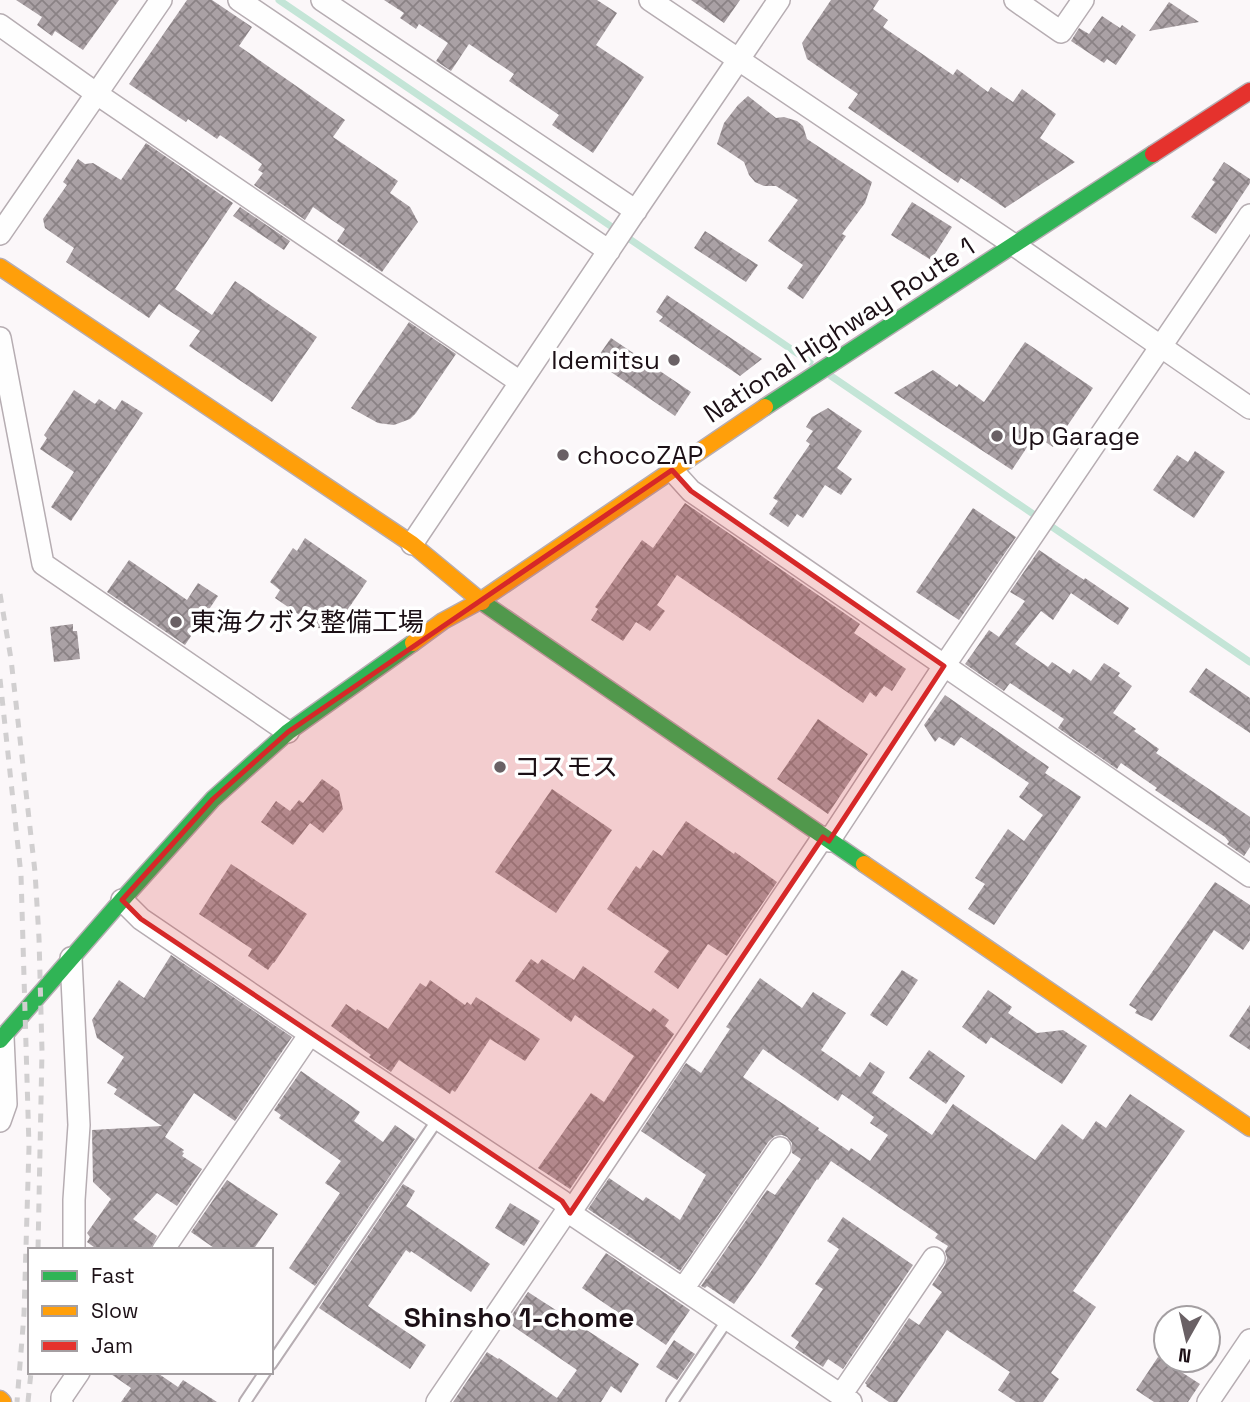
<svg xmlns="http://www.w3.org/2000/svg" width="1250" height="1402" font-family="'Space Grotesk','Noto Sans JP',sans-serif">
	<defs>
		<pattern id="building-cross-hatch" width="8" height="8" patternUnits="userSpaceOnUse" patternTransform="scale(1.75)"><rect width="8" height="8" fill="#aaa1a5"/><path d="M0 0l8 8M0 8l8-8" fill="none" stroke="#8a8285"/></pattern>
	</defs>
	<rect width="100%" height="100%" fill="#fbf7f9"/>
	<g fill="none" stroke-linecap="round" stroke-linejoin="round">
		<path stroke="#c4e5d7" stroke-width="7" d="M279 0 810 362
			M831 376 1250 662"/>
	</g>
	<path fill="url(#building-cross-hatch)" fill-rule="evenodd" d="M16 0H119L83 50 55 31 52 36 37 25 42 17Z
		M187 0H212L252 27 239 46 345 120 333 137 398 181 390 193 410 207 418 222 382 272 337 241 345 229 313 207 305 220 254 185 263 173 258 170 262 164 220 135 217 139 188 119 186 122 129 84Z
		M384 0H597L617 13 596 45 644 77 593 153 552 125 559 115 509 81 514 74 469 44 451 71 436 61 448 43 419 24 416 29 400 18 404 13Z
		M691 0H740L724 23Z
		M831 0H879L873 9 888 20 883 27 953 75 957 69 988 92 991 87 1013 102 1022 89 1056 114 1040 138 1075 162 1005 208 961 178 958 183 848 108 858 94 807 59 802 43Z
		M1169 2 1199 22 1149 31Z
		M1102 16 1120 28 1122 25 1136 35 1116 65 1107 59 1104 63 1071 41 1079 28 1089 34Z
		M748 96 776 118 784 117 797 121 803 126 807 139 872 182 865 203 842 234 846 236 803 299 787 288 803 265 768 241 798 200 776 186H764L755 182 749 175 744 162 717 144 724 123 738 105Z
		M146 143 233 203 175 289 212 315 235 281 317 337 272 402 189 346 200 331 159 304 149 318 66 262 74 248 45 228 43 219 67 185 63 182 78 159 85 164 93 163 121 180Z
		M1224 162 1250 179V183L1216 234 1191 217 1215 182 1212 180Z
		M912 202 952 227 931 260 891 235Z
		M240 207 290 241 284 250 233 216Z
		M705 231 758 265 746 282 694 248Z
		M667 295 762 359 740 376 659 321 663 317 656 312Z
		M409 322 456 354 416 413 410 419 394 425 378 423 351 408Z
		M611 338 691 392 675 416 595 361Z
		M1025 342 1093 388 1053 447 1035 435 1012 470 894 393 933 370 957 387 959 384 984 402Z
		M74 390 95 404 99 399 115 410 122 400 143 413 71 521 51 507 74 472 40 449 47 438 44 435Z
		M828 408 862 431 837 468 852 479 841 495 825 485 803 518 797 514 788 527 769 514 778 501 773 498 810 444 806 441 813 431 806 427 812 417Z
		M1195 451 1225 472 1194 518 1153 490 1177 455 1188 462Z
		M685 503 860 624 854 633 906 669 892 691 884 686 876 697 870 692 863 703 677 575 657 605 665 611 650 631 636 622 623 641 591 620 598 609 595 607 642 540 653 548Z
		M973 508 1016 537 959 620 916 592Z
		M305 538 367 581 330 636 275 598 280 590 270 582 293 548 297 551Z
		M1039 550 1084 580 1085 578 1129 608 1118 625 1071 593 1053 620 1041 611 1015 644 1048 667 1052 662 1070 674 1073 669 1091 681 1104 663 1120 673 1118 676 1132 686 1113 713 1136 729 1134 731 1159 749 1156 753 1250 817V847L1244 856 1227 844 1229 842 1225 837 1155 790 1157 788 1121 763 1117 769 1058 728 1064 719 1010 683 1004 691 965 664 989 630 999 637 1025 601 1010 592Z
		M129 560 187 600 198 583 218 596 185 645 107 592Z
		M73 624V631H77L80 659 54 662 50 627Z
		M1206 668 1250 698V733L1189 692Z
		M945 695 1049 767 1045 773 1081 797 994 925 968 909 985 884 975 878 1008 829 1024 841 1043 815 1019 797 1029 783 961 737 954 746 939 737 935 742 924 725Z
		M818 719 868 754 828 814 777 779Z
		M322 779 339 791 343 809 323 833 310 823 293 845 261 822 276 801 290 811 299 800 303 803Z
		M552 789 612 830 556 913 495 872Z
		M686 821 734 854 735 852 777 882 727 956 708 944 678 989 654 972 669 951 607 909 636 866 640 869 653 850 662 856Z
		M231 864 307 914 274 963H273L268 970 248 956 252 949 199 914Z
		M1215 882 1250 905V940L1243 950 1214 930 1152 1021 1135 1013 1137 1010 1129 1005Z
		M171 955 292 1037 235 1121 194 1093 165 1137 184 1150 182 1152 184 1153 182 1156 202 1169 177 1206 157 1193 133 1219 157 1236 150 1250H98L87 1242 90 1237 87 1233 111 1199 93 1182 92 1130 162 1126 114 1094 117 1089 107 1083 124 1057 97 1038 92 1020 119 980 144 998Z
		M531 959 538 964 542 959 574 980 583 966 650 1012 653 1008 669 1020 665 1026 674 1034 570 1189 538 1168 591 1093 604 1102 634 1056 575 1015 571 1022 515 981Z
		M902 970 918 980 887 1026 870 1015Z
		M760 978 802 1008 813 992 846 1013 821 1050 860 1077 870 1062 885 1072 872 1093 932 1135 953 1104 1035 1160 1062 1124 1083 1140 1096 1121 1106 1128 1130 1094 1185 1131 1073 1291 1096 1307 1051 1373 1059 1379 1043 1402H1016L998 1390 1010 1372 947 1330 897 1402H889L866 1386 867 1385 865 1383 909 1318 919 1325 942 1292 932 1285 945 1265 947 1258 945 1251 948 1246 935 1238 938 1234 831 1161 818 1180 817 1179 763 1263 734 1304 707 1286 705 1288 701 1286 767 1190 775 1195 801 1159 792 1153V1143L787 1137 782 1135 775 1136 769 1141 680 1271 588 1209 609 1178 643 1201 646 1197 680 1220 706 1175 641 1131 686 1063 701 1073 730 1029 726 1027ZM763 1049 838 1101 842 1094 874 1117 870 1123 888 1135 870 1161 851 1148 849 1151 818 1130 819 1128 743 1077Z
		M430 980 465 1005 467 1002 471 1005 476 997 540 1039 525 1061 490 1039 455 1092 452 1090 450 1094 399 1060 391 1072 369 1057 371 1055 331 1026 346 1004 356 1011 357 1009 388 1029 420 983 426 987Z
		M988 990 1012 1007 1008 1013 1037 1033 1063 1030 1087 1046 1062 1084 991 1037 986 1044 962 1027Z
		M1250 1005V1050L1229 1036Z
		M929 1050 965 1076 946 1104 909 1078Z
		M301 1071 360 1112 354 1121 383 1142 395 1125 415 1139 315 1286 289 1268 340 1193 325 1183 341 1161 279 1118 281 1115 274 1110Z
		M227 1180 278 1214 253 1250H217L191 1232Z
		M403 1184 415 1191 406 1206 490 1264 471 1292 411 1251 410 1253 406 1250 368 1306 426 1345 410 1369 319 1308Z
		M510 1203 540 1221 524 1246 495 1228Z
		M843 1217 913 1265 843 1369 828 1359 823 1367 795 1348 799 1342 791 1336 823 1289 815 1284 839 1249 827 1241Z
		M606 1253 690 1310 666 1345 582 1288Z
		M528 1292 639 1364 621 1393 611 1386 601 1402H453L487 1352 498 1359 499 1358 557 1398 577 1370 507 1322Z
		M674 1340 695 1354 677 1380 656 1367Z
		M1158 1357 1200 1384 1188 1402H1154L1136 1390Z
		M108 1372H156L178 1387 183 1380 217 1402H121L131 1388Z"/>
	<g fill="none" stroke-linecap="round" stroke-linejoin="round">
		<defs>
			<path id="lane" d="M271 1364 438 1119
				M245 1402 265 1372
				M672 1402 728 1319"/>
			<path id="street" d="M239 0 609 251
				M322 0 636 211
				M650 0 1014 245 1250 408
				M1015 0 1061 32 1083 0
				M0 25 97 94 520 382
				M0 234 161 0
				M0 338 43 564 288 732
				M672 470 691 491 1250 876
				M412 544 630 219 779 0
				M829 841 944 666 1250 215
				M122 900 141 919 310 1034 562 1201 570 1213 851 1402
				M71 958 79 1125 74 1200V1250
				M0 1121 6 1104 3 1037
				M570 1213 823 837
				M163 1250 310 1034
				M683 1289 780 1148
				M841 1395 934 1258
				M62 1402V1397L79 1372
				M437 1402 568 1209
				M1208 1402 1250 1340"/>
			<path id="fast" d="M765 407 1153 154
				M482 602 864 864
				M0 1040 122 900 213 799 288 732 413 643"/>
			<path id="slow" d="M0 267 412 544 482 602
				M413 643 443 621 480 601 765 407
				M864 864 1250 1128
				M0 1399 3 1402"/>
			<path id="jam" d="M1153 154 1250 91"/>
		</defs>
		<use href="#lane" stroke="#b6adb2" stroke-width="14"/>
		<use href="#street" stroke="#b6adb2" stroke-width="24"/>
		<use href="#fast" stroke="#b6adb2" stroke-width="19"/>
		<use href="#slow" stroke="#b6adb2" stroke-width="19"/>
		<use href="#jam" stroke="#b6adb2" stroke-width="19"/>
		<use href="#lane" stroke="#fefefe" stroke-width="10"/>
		<use href="#street" stroke="#fefefe" stroke-width="21"/>
		<use href="#fast" stroke="#30b455" stroke-width="16"/>
		<use href="#slow" stroke="#ff9f0a" stroke-width="16"/>
		<use href="#jam" stroke="#e5322d" stroke-width="16"/>
		<path stroke="#d1cfd0" stroke-width="5" stroke-dasharray="9 9" stroke-linecap="butt" d="M0 594 11 659 35 872 39 938 42 1051 38 1250
			M0 679 21 875 29 1147 24 1314 17 1402
			M28 1402 31 1372"/>
	</g>
	<path fill="#d62828" fill-opacity="0.2" stroke="#d62828" stroke-width="5" stroke-linejoin="round" d="M672 470 691 491 944 666 829 841 823 837 570 1213 562 1201 141 919 122 900 213 799 288 732Z"/>
	<g fill="#6a6165" stroke="#fff" stroke-width="2.5">
		<circle cx="674" cy="360" r="7"/>
		<circle cx="997" cy="436" r="7"/>
		<circle cx="563" cy="455" r="7"/>
		<circle cx="176" cy="622" r="7"/>
		<circle cx="500" cy="767" r="7"/>
	</g>
	<g text-anchor="middle" dominant-baseline="central" stroke-width="7" stroke-linejoin="round" paint-order="stroke">
		<g font-size="26" fill="#1c1016" stroke="#fff">
			<text transform="translate(839 330) rotate(-33)">National Highway Route 1</text>
		</g>
		<g font-size="26" fill="#1c1016" stroke="#fff" text-anchor="start">
			<text x="660" y="360" text-anchor="end">Idemitsu</text>
			<text x="1011" y="436">Up Garage</text>
			<text x="577" y="455">chocoZAP</text>
			<text x="190" y="622">東海クボタ整備工場</text>
			<text x="514" y="767">コスモス</text>
		</g>
		<g font-size="28" font-weight="bold" fill="#1c1016" stroke="#fff">
			<text x="519" y="1317">Shinsho 1-chome</text>
		</g>
	</g>
	<rect x="28" y="1248" width="245" height="126" fill="#ffffff" stroke="#a49fa2" stroke-width="2"/>
	<rect x="42" y="1271" width="35" height="10" fill="#30b455" stroke="#a49fa2" stroke-width="2"/>
	<text x="91" y="1283" font-size="21" fill="#1c1016">Fast</text>
	<rect x="42" y="1306" width="35" height="10" fill="#ff9f0a" stroke="#a49fa2" stroke-width="2"/>
	<text x="91" y="1318" font-size="21" fill="#1c1016">Slow</text>
	<rect x="42" y="1341" width="35" height="10" fill="#e5322d" stroke="#a49fa2" stroke-width="2"/>
	<text x="91" y="1353" font-size="21" fill="#1c1016">Jam</text>
	<g transform="translate(1187 1339) rotate(188)"><circle r="33" fill="#ffffff" stroke="#a49fa2" stroke-width="2"/>
	<path d="M0-5L12 26L0 18L-12 26Z" fill="#6a6165"/>
	<text y="-10" font-size="19" font-weight="bold" text-anchor="middle" fill="#1c1016">N</text>
	</g>
</svg>
